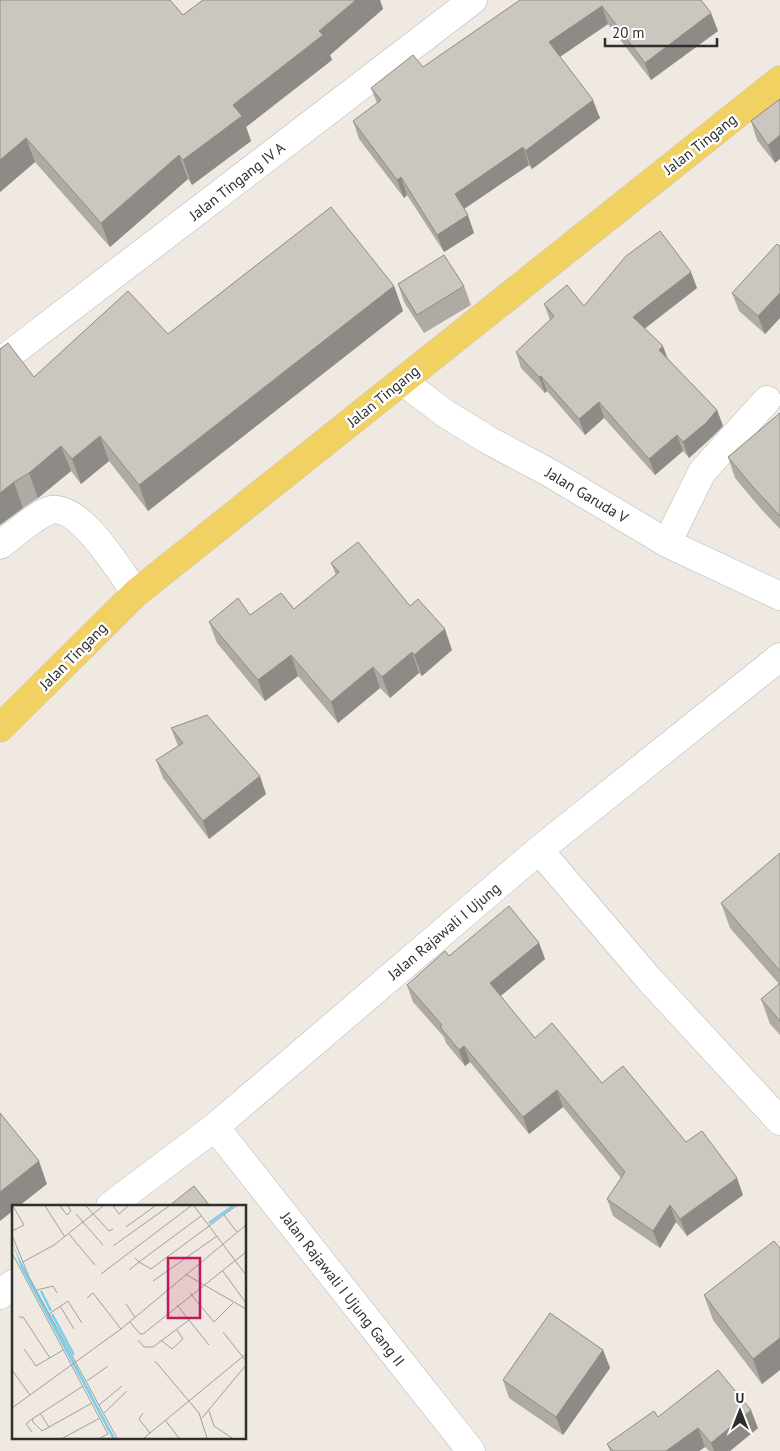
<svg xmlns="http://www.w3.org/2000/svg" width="780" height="1451" font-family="'PT Sans',sans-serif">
	<rect width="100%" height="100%" fill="#efe9e1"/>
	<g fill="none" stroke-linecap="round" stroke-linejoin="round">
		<defs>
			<path id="minor" d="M0 362 473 0
				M402 381 446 414 488 440 550 473 667 543 780 596
				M667 543 702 472 767 400
				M0 545C11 537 38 513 51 510 81 504 120 572 136 593
				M539 850 649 979 780 1121
				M215 1127 471 1451
				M110 1206 215 1127 539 850 780 657
				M0 1295 14 1283"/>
			<path id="major" d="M0 728 136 593 780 80"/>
		</defs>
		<use href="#minor" stroke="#b4b7c1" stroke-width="29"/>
		<use href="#major" stroke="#c9c9c9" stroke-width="29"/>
		<use href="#minor" stroke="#fff" stroke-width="28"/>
		<use href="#major" stroke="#f2d163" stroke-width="28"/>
	</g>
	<path fill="#afaba4" d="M0 0 183 15 203 0H380L383 9 330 55 332 60 246 127 251 141 192 185 188 179 110 247 35 162 0 192Z
		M520 0H701L718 31 651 80 608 24 560 57 600 118 532 169 529 165 464 209 474 233 444 252 407 195 404 198 359 139 353 121 377 103 371 88 423 67Z
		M780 99 775 163 757 140 751 121Z
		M780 246V318L765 334 739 311 732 293Z
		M398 284 464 286 471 305 424 333 404 302Z
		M394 286 403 311 148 511 109 461 81 484 71 471 38 498 23 508 0 525V349L34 377 168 334Z
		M697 288 645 328 668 359 717 410 723 426 711 438 689 458 683 451 655 475 604 418 585 435 547 391 545 393 521 368 516 352 550 320 544 304 584 306Z
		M780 413V529L761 509 735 478 728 457Z
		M331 563 410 606 452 650 422 676 419 673 390 698 380 688 338 723 298 676 265 701 217 643 209 622 294 609 336 575Z
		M171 728 266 794 209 839 163 778 156 760 178 746Z
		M780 853V1035L770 1024 761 999 779 984 730 928 721 903Z
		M539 943 545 959 500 996 535 1038 602 1083 686 1142 743 1195 687 1236 676 1222 660 1248 613 1216 607 1199 621 1178 563 1107 529 1134 470 1062 465 1066 446 1043 444 1037 413 1002 407 985Z
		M780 1248V1370L762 1384 713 1320 704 1295Z
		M603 1350 610 1368 563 1435 509 1398 503 1380Z
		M658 1417 758 1428 730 1451H709L705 1447 699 1451H610L607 1444Z"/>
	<path fill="#8e8b86" d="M356 0H380L383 9 330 55 332 60 246 127 251 141 192 185 183 160 233 105Z
		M602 6 608 24 555 60 549 42Z
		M711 13 718 31 651 80 645 63Z
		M593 100 600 118 532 169 525 151Z
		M780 135V159L775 163 768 145Z
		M26 138 35 162 0 192V160Z
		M523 147 529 165 461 211 455 194Z
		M179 155 188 179 110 247 101 223Z
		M401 177 407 195 404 198 397 180Z
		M468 215 474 233 444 252 437 235Z
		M691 272 697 288 639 333 633 317Z
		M394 286 403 311 148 511 139 485Z
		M780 293V318L765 334 758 316Z
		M663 346 669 362 659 350Z
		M541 376 547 391 545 393 539 377Z
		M599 402 604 418 585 435 579 419Z
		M717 410 723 426 711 438 689 458 683 442Z
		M677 435 683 451 655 475 649 459Z
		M100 436 109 461 81 484 72 459Z
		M61 446 71 471 38 498 29 473Z
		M14 482 23 508 0 525V493Z
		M445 629 452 650 422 676 414 655Z
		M412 652 419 673 390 698 382 677Z
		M291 655 298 676 265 701 258 680Z
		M373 667 380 688 338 723 331 702Z
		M260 776 266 794 209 839 203 821Z
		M539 943 545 959 496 1000 490 983Z
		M464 1046 470 1062 465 1066 459 1050Z
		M557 1090 563 1107 529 1134 523 1117Z
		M39 1161 47 1184 19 1206H14V1210L0 1221V1192Z
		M737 1178 743 1195 687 1236 680 1219Z
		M670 1205 676 1222 660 1248 653 1231Z
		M780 1338V1370L762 1384 753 1359Z
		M603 1350 610 1368 563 1435 556 1417Z
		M751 1410 758 1428 730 1451H714L711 1443Z
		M698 1428 705 1447 699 1451H666Z"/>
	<path fill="#cbc7bf" stroke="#8e8b86" d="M0 0H170L183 15 203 0H356L319 31 323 35 233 105 242 116 183 160 179 155 101 223 26 138 0 160Z
		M520 0H701L711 13 645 63 602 6 549 42 593 100 525 151 523 147 455 194 468 215 437 235 401 177 397 180 353 121 381 100 371 88 413 55 423 67Z
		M780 99V135L768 145 751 121Z
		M331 207 394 286 139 485 100 436 72 459 61 446 29 473 14 482 0 493V349L8 343 34 377 128 291 168 334Z
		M660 231 691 272 633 317 663 346 659 350 717 410 706 423 683 442 677 435 649 459 599 402 579 419 541 376 539 377 516 352 554 316 544 304 567 285 584 306 626 256Z
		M777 244 780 246V293L758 316 732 293Z
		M444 255 464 286 417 315 398 284Z
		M780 413V516L753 487 728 457Z
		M358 542 410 606 418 599 445 629 414 655 412 652 382 677 373 667 331 702 291 655 258 680 209 622 238 598 250 615 281 593 294 609 339 572 331 563Z
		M207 715 260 776 203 821 156 760 183 743 171 728Z
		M780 853V971L721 903Z
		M509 906 539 943 490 983 535 1038 552 1023 602 1083 623 1066 686 1142 702 1131 737 1178 680 1219 670 1205 653 1231 607 1199 625 1172 557 1090 523 1117 464 1046 459 1050 440 1027 442 1025 407 985 445 951 449 956Z
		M780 983V1021L761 999Z
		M0 1113 39 1161 0 1192Z
		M194 1186 210 1206H169Z
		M774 1241 780 1248V1338L753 1359 704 1295Z
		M550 1313 603 1350 556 1417 503 1380Z
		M718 1370 751 1410 711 1443 698 1428 666 1451H613L607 1444 654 1411 658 1417Z"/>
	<g text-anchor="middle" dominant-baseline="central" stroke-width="5" stroke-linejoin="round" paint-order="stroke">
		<g font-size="15" fill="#2e2e2e" stroke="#fff">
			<text transform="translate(700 144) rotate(-38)">Jalan Tingang</text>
			<text transform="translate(237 181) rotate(-38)">Jalan Tingang IV A</text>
			<text transform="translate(383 396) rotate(-39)">Jalan Tingang</text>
			<text transform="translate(587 495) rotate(31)">Jalan Garuda V</text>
			<text transform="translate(73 656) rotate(-45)">Jalan Tingang</text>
			<text transform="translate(444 931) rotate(-40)">Jalan Rajawali I Ujung</text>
			<text transform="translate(343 1289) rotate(52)">Jalan Rajawali I Ujung Gang II</text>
		</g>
	</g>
	<g transform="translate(12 1205)">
		<rect width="234" height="234" fill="#efe9e1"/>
		<path d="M0 36 6 51 103 233H100L9 63Z" fill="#75cff0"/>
		<path fill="none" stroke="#75cff0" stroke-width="2.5" d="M197 18 221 1M29 86 39 106M40 109 62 150"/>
		<path fill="none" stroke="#a29e99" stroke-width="1" d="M33 1 53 32M48 1 55 10 59 6 56 1M74 1 97 26 101 24M101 1 107 9 116 1M182 1 234 70M64 9 91 40M212 10 225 27M114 22 143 1M0 26 12 20 1 1M57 29 83 60M0 30 17 72 105 233M101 41 157 1M0 48 96 229 88 233M123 53 127 57 189 11M11 57 42 40 91 1M117 65 127 57 139 64 224 1M210 65 234 98M89 69 179 1M173 69 234 104M141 76 205 31M25 85 41 81 45 88M178 88 202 117 221 98M75 93 81 88 109 124M114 99 123 112M165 100 197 140M48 101 62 124M37 109 56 96 70 118M7 112H11L38 153M118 117 128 129H131L234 47M211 127 234 156M126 135 132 142H141L177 115M150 136 160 144 171 134 165 125M12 144 24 161 51 145M143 156 187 208 195 233M0 165 18 190M75 176 96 161M71 181 20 214 21 217 30 226 80 198M87 200 110 181M0 203 109 124 234 20M197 206 202 221 220 233M28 208 37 222M92 208 115 186M131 208 127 214 138 228M190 213 234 160M20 214 14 219 20 227M153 215 167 233M51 233 88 213M132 233 234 149"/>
		<path fill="#c2185b" fill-opacity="0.15" stroke="#c2185b" stroke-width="2.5" d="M156 53H188V113H156Z"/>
		<rect width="234" height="234" fill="none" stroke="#2e2e2e" stroke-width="2.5"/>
	</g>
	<g transform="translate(740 1411)" stroke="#ffffff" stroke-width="4" paint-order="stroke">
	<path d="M0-4L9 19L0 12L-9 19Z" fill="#2e2e2e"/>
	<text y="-8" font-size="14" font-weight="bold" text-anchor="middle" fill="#2e2e2e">U</text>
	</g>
	<path d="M605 38v8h112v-8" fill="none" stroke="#2e2e2e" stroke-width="2.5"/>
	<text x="612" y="38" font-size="15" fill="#2e2e2e" stroke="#ffffff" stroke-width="4" paint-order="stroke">20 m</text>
</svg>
